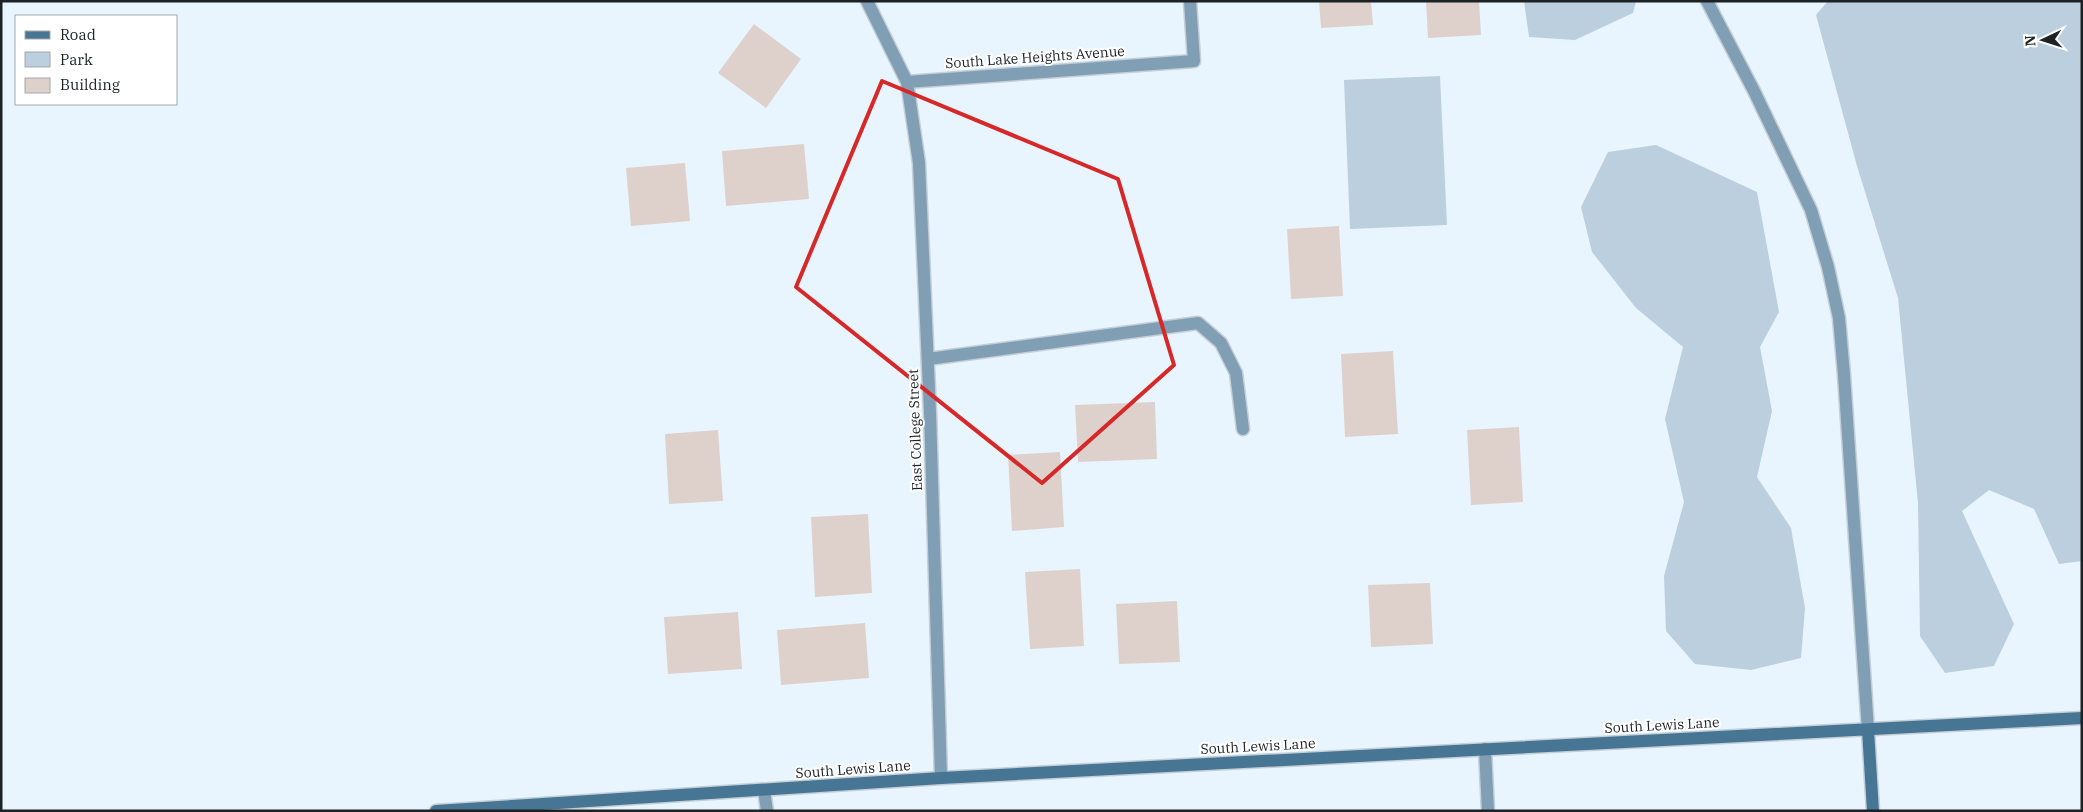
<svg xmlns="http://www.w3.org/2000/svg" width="2083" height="812" font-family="'IBM Plex Serif',serif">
	<rect width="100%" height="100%" fill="#e9f5fe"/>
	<path fill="#bbcfde" d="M1524 1H1636L1633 13 1575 40 1529 37Z
		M1828 1H2082V561L2059 564 2034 509 1989 490 1962 511 2014 624 1994 666 1945 673 1920 636 1918 503 1898 298 1857 166 1816 15Z
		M1440 76 1447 225 1350 229 1344 80Z
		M1656 145 1757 192 1779 312 1760 347 1772 411 1757 477 1791 528 1805 608 1801 658 1751 670 1695 664 1666 631 1664 576 1684 502 1665 419 1683 347 1636 308 1592 252 1581 207 1608 152Z"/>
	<path fill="#ded1cb" d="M1319 1H1371L1373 25 1321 28Z
		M1426 1H1479L1481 35 1428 38Z
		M754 24 801 59 766 108 718 73Z
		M804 144 809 199 726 206 722 151Z
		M685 163 690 221 631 226 626 168Z
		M1339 226 1343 296 1291 299 1287 229Z
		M1393 351 1398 434 1345 437 1341 354Z
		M1155 402 1157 459 1078 462 1075 405Z
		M1519 427 1523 502 1471 505 1467 430Z
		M718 430 723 501 669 504 665 434Z
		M1060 452 1064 527 1012 531 1008 455Z
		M868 514 872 593 815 597 811 517Z
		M1080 569 1084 646 1030 649 1025 572Z
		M1430 583 1433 644 1371 647 1368 585Z
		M1177 601 1180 662 1119 664 1116 604Z
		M738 612 742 669 668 674 664 617Z
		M865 623 869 678 781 685 777 630Z"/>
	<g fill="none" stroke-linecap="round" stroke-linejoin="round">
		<defs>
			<path id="lane" d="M1707 1 1754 91 1811 210 1828 267 1839 318 1844 375 1868 730
				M928 359 1198 323 1221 343 1236 373 1243 429
				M764 790 767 811"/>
			<path id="street" d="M867 1 907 82 919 163 930 412 941 778
				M907 82 1194 61 1190 1
				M1485 749 1488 811"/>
			<path id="secondary" d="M1868 730 1873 811
				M436 811 941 778 2082 718"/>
		</defs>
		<use href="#lane" stroke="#c4cfd7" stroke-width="15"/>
		<use href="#street" stroke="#c4cfd7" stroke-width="15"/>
		<use href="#secondary" stroke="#c4cfd7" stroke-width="15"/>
		<use href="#lane" stroke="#809eb4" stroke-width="12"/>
		<use href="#street" stroke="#809eb4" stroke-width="12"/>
		<use href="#secondary" stroke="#477594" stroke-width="12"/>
	</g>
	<path fill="none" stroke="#d62828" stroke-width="4" stroke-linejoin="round" d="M882 81 1118 179 1174 365 1042 483 796 287Z"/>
	<g text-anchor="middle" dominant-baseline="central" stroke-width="4" stroke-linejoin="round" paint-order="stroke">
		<g font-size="14" fill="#1d2225" stroke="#fff">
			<text transform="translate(1035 57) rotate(-4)">South Lake Heights Avenue</text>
			<text transform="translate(915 430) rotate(-92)">East College Street</text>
			<text transform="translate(1662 725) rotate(-3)">South Lewis Lane</text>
			<text transform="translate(1258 746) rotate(-3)">South Lewis Lane</text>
			<text transform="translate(853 769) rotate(-4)">South Lewis Lane</text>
		</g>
	</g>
	<rect width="2083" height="812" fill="none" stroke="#1d2225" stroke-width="5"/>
	<rect x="15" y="15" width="162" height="90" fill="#ffffff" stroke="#a5a7a8"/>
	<rect x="25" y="31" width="25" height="8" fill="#477594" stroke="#a5a7a8"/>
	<text x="60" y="40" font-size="15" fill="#1d2225">Road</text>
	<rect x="25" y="52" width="25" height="15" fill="#bbcfde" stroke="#a5a7a8"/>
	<text x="60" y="65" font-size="15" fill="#1d2225">Park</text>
	<rect x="25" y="78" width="25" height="15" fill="#ded1cb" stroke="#a5a7a8"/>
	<text x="60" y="90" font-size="15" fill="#1d2225">Building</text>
	<g transform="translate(2043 40) rotate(266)" stroke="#ffffff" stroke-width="4" paint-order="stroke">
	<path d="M0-4L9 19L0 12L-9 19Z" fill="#1d2225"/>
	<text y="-8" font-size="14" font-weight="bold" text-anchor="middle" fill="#1d2225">N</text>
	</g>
</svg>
